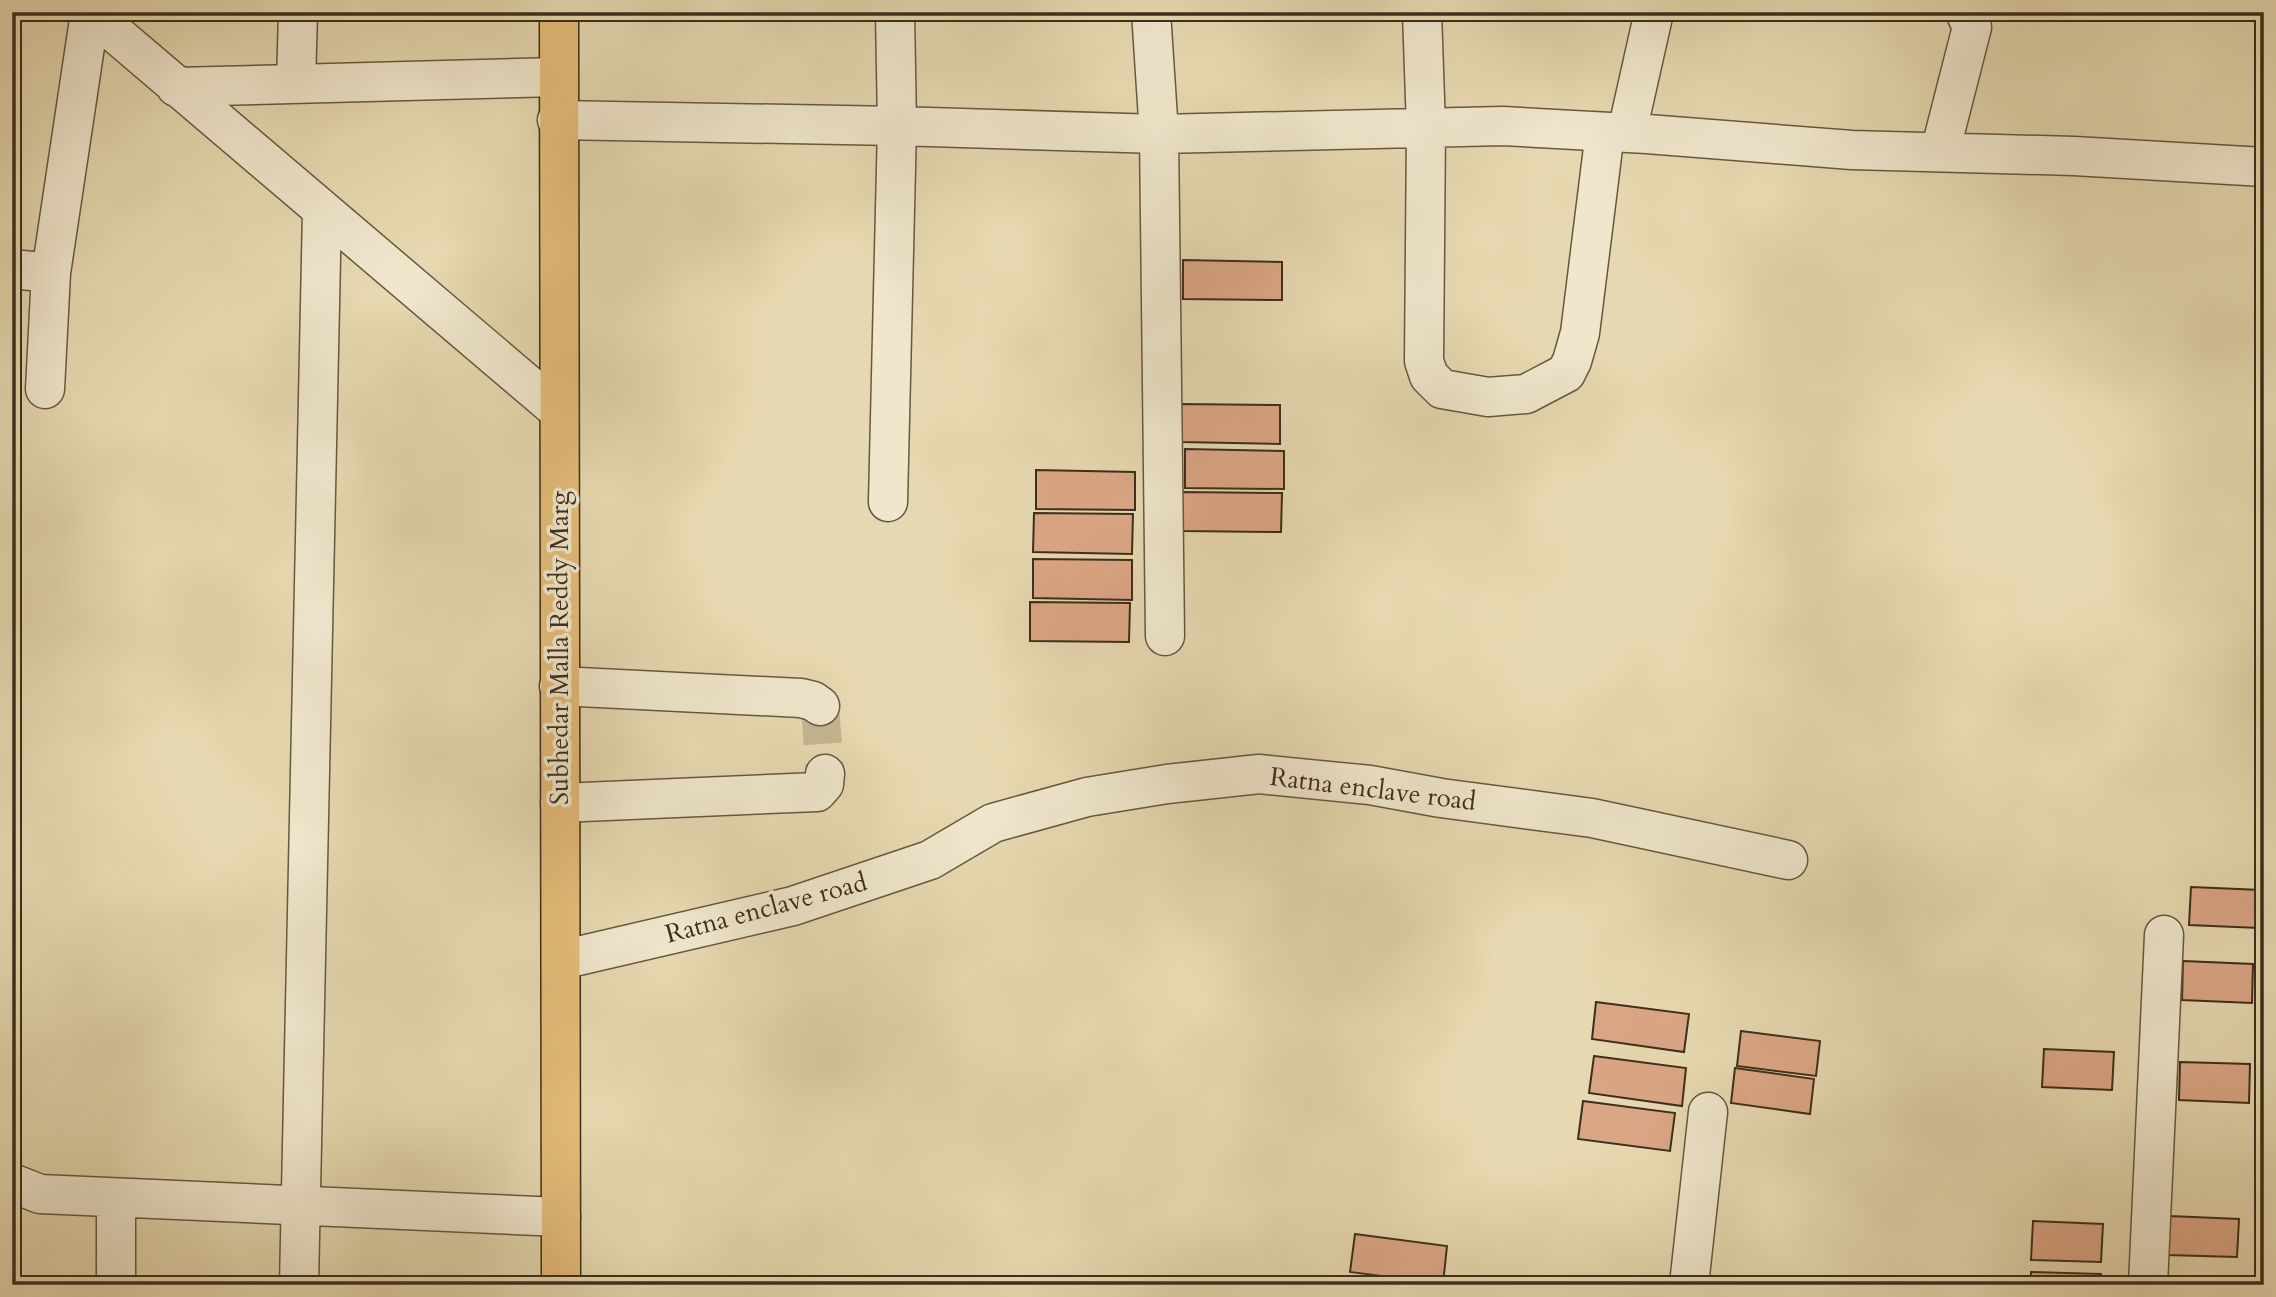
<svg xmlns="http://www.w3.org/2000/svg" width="2276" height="1297" font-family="Cardo,serif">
	<rect width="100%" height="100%" fill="#e6d8b0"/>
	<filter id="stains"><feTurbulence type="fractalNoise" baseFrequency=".00286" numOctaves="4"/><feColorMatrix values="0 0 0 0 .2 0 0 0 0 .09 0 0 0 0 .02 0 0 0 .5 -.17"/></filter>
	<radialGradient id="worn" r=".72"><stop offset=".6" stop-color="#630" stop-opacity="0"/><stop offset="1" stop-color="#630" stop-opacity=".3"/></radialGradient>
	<path fill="#dba685" stroke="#3d2e1b" stroke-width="2" d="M769 12H882V18L769 19Z
		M1183 260 1282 262V300L1183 299Z
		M1181 404 1280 405V444L1181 442Z
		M1185 449 1284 451V489L1185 488Z
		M1036 470 1135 472V510L1036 509Z
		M1182 492 1282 493 1281 532 1182 531Z
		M1034 513 1133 514 1132 554 1033 552Z
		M1033 559 1132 560V600L1033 598Z
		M1030 602 1130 603 1129 642 1030 641Z
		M2191 887 2261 890 2259 928 2189 925Z
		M2183 961 2253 964 2252 1003 2182 1000Z
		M1596 1002 1689 1014 1684 1052 1592 1039Z
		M1741 1031 1820 1041 1816 1076 1737 1066Z
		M2044 1049 2114 1052 2112 1090 2042 1087Z
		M1594 1056 1686 1068 1682 1106 1589 1093Z
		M2180 1062 2250 1064 2249 1103 2179 1100Z
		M1735 1068 1814 1079 1810 1114 1731 1103Z
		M1583 1101 1675 1113 1670 1151 1578 1139Z
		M2169 1216 2239 1219 2237 1257 2167 1255Z
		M2033 1221 2103 1224 2101 1262 2031 1260Z
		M1355 1234 1447 1246 1443 1284 1350 1272Z
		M2031 1272 2101 1274V1285H2031Z
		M2164 1276 2235 1279 2234 1285H2164Z
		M1351 1280 1388 1285H1350Z"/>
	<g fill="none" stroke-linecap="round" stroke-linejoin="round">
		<path stroke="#c4b692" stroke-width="38" stroke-dasharray="38 19" stroke-linecap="butt" d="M820 706 825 774"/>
		<defs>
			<path id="minor" d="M90 12 559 411
				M1151 12 1159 134 1165 636
				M1422 12 1426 128 1424 361 1429 376 1442 389 1488 397 1526 394 1566 373 1572 361 1580 333 1605 132
				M296 84 298 12
				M176 87 558 77
				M557 120 897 126 1159 134 1503 126 1647 134 1852 150 2074 156 2264 167
				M1627 132 1654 12
				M1940 152 1972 27 1965 12
				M12 269 51 273 45 389
				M51 273 90 13
				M888 502 897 126 895 12
				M559 686 801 698 813 701 820 706
				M560 803 817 792 824 784 825 774
				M561 960 793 906 930 860 993 823 1087 797 1167 784 1259 774 1370 785 1441 798 1592 818 1788 860
				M12 1183 40 1194 561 1217
				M116 1198V1285
				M299 1285 322 211
				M1689 1285 1708 1112
				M2148 1285 2164 935"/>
			<path id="major" d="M559 12 561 1285"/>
		</defs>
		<use href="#minor" stroke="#675840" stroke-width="41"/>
		<use href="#major" stroke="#3d2e1b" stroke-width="41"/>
		<use href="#minor" stroke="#efe6cc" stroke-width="38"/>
		<use href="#major" stroke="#e3bc78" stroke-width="38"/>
	</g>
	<g text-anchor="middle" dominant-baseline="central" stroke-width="7" stroke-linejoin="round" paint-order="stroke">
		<g font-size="26" fill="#3d2e1b" stroke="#efe6cc">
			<text transform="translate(559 648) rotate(-90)">Subhedar Malla Reddy Marg</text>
			<text transform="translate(1373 789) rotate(7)">Ratna enclave road</text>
			<text transform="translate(766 908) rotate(-15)">Ratna enclave road</text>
		</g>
	</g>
	<rect width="2276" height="1297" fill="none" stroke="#e6d8b0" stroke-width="42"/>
	<rect x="14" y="14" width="2248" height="1269" fill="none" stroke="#3d2e1b" stroke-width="3.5"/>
	<rect x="21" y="21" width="2234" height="1255" fill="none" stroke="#3d2e1b" stroke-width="2"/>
	<rect width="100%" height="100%" filter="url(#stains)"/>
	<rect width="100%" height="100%" fill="url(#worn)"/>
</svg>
